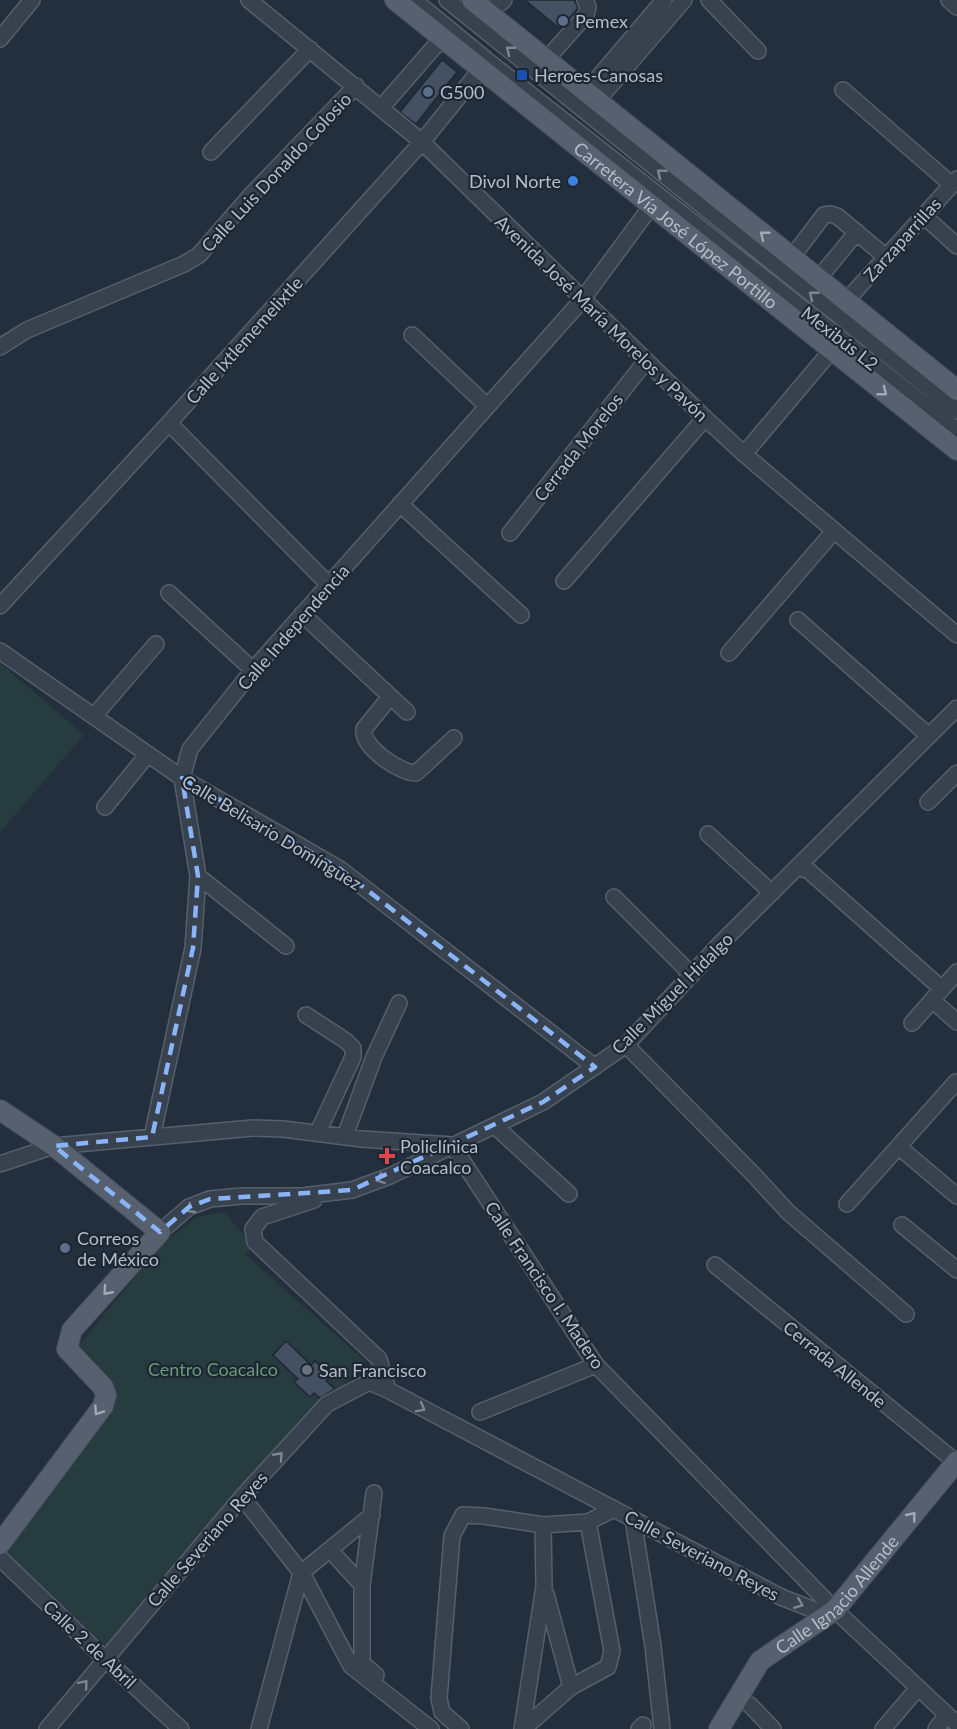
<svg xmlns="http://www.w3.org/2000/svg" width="957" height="1729" font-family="Lato,sans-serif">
	<rect width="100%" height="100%" fill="#242f3e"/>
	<path fill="#263c3f" d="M0 663 84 735 0 832Z
		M225 1212 253 1247 245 1254 365 1361 106 1646 6 1552 113 1404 76 1349 161 1245 197 1217Z"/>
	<path fill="#455162" stroke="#1f2835" stroke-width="1.5" d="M525 0H574L578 8 560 29Z
		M496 52 555 100 554 101 494 53Z
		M442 60 457 72 416 124 400 112Z
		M286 1341 311 1365 315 1361 331 1375 326 1381 335 1389 320 1398 314 1393 310 1397 294 1382 298 1379 273 1355Z"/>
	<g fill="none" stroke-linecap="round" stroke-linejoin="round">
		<defs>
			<path id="minor" d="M249 0 422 142 705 418 744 454 957 635
				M414 0 488 61 957 430
				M447 0 957 411
				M496 0 501 3 504 0
				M709 0 758 51
				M949 0 957 7
				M0 39 32 0
				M546 60 586 15 588 7 585 0
				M843 90 952 185
				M587 93 596 80 664 0
				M597 101 684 0
				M381 108 442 38
				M211 152 310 49
				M924 216 957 246
				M792 257 824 215 831 214 837 216 886 257
				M818 279 857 232
				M847 300 957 179
				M412 335 487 406
				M0 347 27 330 184 264 199 255 252 194 356 86
				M169 423 329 585
				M744 454 831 351
				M400 504 521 615
				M510 533 646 361
				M564 581 705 418
				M169 593 253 670
				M0 606 169 423 422 142 481 69
				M302 614 407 712
				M798 620 929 736
				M0 651 182 778 340 869 595 1067
				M729 653 834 531
				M390 697 364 729C361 747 400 773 416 773L454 738
				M94 716 156 644
				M928 802 957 773
				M105 807 148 754
				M708 834 772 893
				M798 867 809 871 942 989
				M198 876 286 946
				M614 897 692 975
				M932 1000 957 1022
				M306 1015 346 1041 353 1048V1057L318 1132
				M912 1023 957 972
				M626 1045 754 1175 788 1212 906 1314
				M495 1126 569 1194
				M345 1136 374 1057 399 1003
				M152 1137 193 948 198 876 182 778 190 749 253 670 582 300 652 205
				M452 1145 596 1365 835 1610 957 1724
				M899 1147 957 1196
				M0 1164 54 1146 253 1128 283 1129 362 1139 452 1145
				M314 1200 262 1217 253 1229 255 1242 379 1359 388 1390
				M847 1204 956 1082
				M902 1225 957 1270
				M160 1232 189 1207 210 1199 242 1196H302L352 1190 390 1176 543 1102 626 1045 720 944 957 708
				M715 1265 956 1462
				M480 1412 596 1365
				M242 1497 303 1575 351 1666 431 1729
				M633 1519 653 1646 662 1729
				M330 1550 362 1585 374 1493
				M0 1558 105 1659 181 1729
				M362 1585V1663L376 1675
				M546 1594 571 1687
				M750 1705 773 1729
				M47 1729 242 1497 327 1404 369 1382 388 1390 781 1597 827 1615
				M259 1729 301 1573 372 1515
				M461 1729 442 1712 439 1698 452 1536 463 1515 484 1516 543 1525 588 1522 614 1509
				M522 1729 544 1586 543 1525
				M523 1729 571 1687 608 1667 612 1651 588 1522
				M639 1729 643 1725
				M883 1729 918 1688
				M936 1729 947 1715"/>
			<g id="major">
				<path id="s1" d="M395 0 957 450"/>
				<path d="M472 0 957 390"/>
				<path d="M0 1110 54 1146 160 1232 72 1330 67 1349 103 1387 106 1395 103 1406 0 1544"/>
				<path id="s2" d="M719 1729 760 1661 835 1610 957 1461"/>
			</g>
		</defs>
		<use href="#minor" stroke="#565f6c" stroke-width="18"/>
		<use href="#major" stroke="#414a57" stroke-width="22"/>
		<use href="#minor" stroke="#38414e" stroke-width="15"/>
		<use href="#major" stroke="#56606e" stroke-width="20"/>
	</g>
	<defs><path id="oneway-chevron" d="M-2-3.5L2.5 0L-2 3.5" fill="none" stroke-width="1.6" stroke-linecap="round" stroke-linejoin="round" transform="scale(1.5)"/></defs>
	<g stroke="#7c8592">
		<use href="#oneway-chevron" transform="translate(510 50) rotate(-141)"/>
		<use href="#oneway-chevron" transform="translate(661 173) rotate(-141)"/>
		<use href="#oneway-chevron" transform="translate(813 295) rotate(-141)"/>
		<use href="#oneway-chevron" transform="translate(380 1179) rotate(160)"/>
		<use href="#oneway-chevron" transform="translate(190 1209) rotate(149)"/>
		<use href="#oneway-chevron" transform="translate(421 1408) rotate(29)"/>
		<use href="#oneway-chevron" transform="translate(279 1456) rotate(-48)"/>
		<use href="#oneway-chevron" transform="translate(799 1604) rotate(22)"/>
		<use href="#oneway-chevron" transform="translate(84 1684) rotate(-50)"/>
	</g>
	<g stroke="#a1aab7">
		<use href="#oneway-chevron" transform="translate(764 235) rotate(-141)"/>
		<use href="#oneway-chevron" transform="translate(883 392) rotate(38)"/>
		<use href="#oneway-chevron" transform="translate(107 1291) rotate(132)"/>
		<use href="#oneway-chevron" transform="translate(98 1411) rotate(124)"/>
		<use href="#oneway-chevron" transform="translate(912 1516) rotate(-51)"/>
	</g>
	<path fill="none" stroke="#8ab4f8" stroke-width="4.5" stroke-dasharray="12 8" stroke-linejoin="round" d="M182 778 340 869 595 1067 543 1102 352 1190 210 1199 189 1207 160 1232 54 1146 152 1137 193 948 198 876Z"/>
	<g fill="#5c6f8a" stroke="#1d2633" stroke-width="2">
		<circle cx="563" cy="21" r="6"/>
		<circle cx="428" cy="92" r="6"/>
		<circle cx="65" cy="1248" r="6"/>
	</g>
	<rect fill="#1a4fb4" stroke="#1d2633" stroke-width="2" x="516" y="69" width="12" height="12" rx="3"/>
	<circle fill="#3f7fe0" stroke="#1d2633" stroke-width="2" cx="573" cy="181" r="6"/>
	<path fill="#e0444e" stroke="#1d2633" stroke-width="2" d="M384 1147h6v6h6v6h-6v6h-6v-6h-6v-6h6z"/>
	<circle fill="#6b7280" stroke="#1d2633" stroke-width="2" cx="307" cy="1370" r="6"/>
	<g text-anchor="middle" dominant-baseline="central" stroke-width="4.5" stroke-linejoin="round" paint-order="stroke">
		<g font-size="18" fill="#b4bcc9" stroke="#1d2633" text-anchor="start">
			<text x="575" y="21">Pemex</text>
			<text x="534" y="75">Heroes-Canosas</text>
			<text x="440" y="92">G500</text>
			<text x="561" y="181" text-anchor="end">Divol Norte</text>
			<text x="400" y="1146">Policlínica<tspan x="400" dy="21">Coacalco</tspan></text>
			<text x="77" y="1238">Correos<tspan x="77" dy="21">de México</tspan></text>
			<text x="319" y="1370">San Francisco</text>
		</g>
		<g font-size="18" fill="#b4bcc9" stroke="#1d2633">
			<text transform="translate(276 172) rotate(-47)">Calle Luis Donaldo Colosio</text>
			<text stroke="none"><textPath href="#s1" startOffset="360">Carretera Vía José López Portillo</textPath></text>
			<text transform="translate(902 239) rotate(-48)">Zarzaparrillas</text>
			<text transform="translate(602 318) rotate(44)">Avenida José María Morelos y Pavón</text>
			<text transform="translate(840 338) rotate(38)">Mexibús L2</text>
			<text transform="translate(244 340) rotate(-48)">Calle Ixtlememelixtle</text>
			<text transform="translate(578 447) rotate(-52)">Cerrada Morelos</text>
			<text transform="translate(293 627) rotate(-49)">Calle Independencia</text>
			<text transform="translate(272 832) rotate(31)">Calle Belisario Domínguez</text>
			<text transform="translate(672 993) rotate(-45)">Calle Miguel Hidalgo</text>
			<text transform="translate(545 1285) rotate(56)">Calle Francisco I. Madero</text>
			<text transform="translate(835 1364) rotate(39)">Cerrada Allende</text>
			<text transform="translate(207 1539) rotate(-49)">Calle Severiano Reyes</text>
			<text transform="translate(702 1555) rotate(28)">Calle Severiano Reyes</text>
			<text stroke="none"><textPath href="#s2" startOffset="182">Calle Ignacio Allende</textPath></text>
			<text transform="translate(90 1644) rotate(43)">Calle 2 de Abril</text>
		</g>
		<g font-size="18" fill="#6b9a76" stroke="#1d2633">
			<text x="213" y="1369">Centro Coacalco</text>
		</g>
	</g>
</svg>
